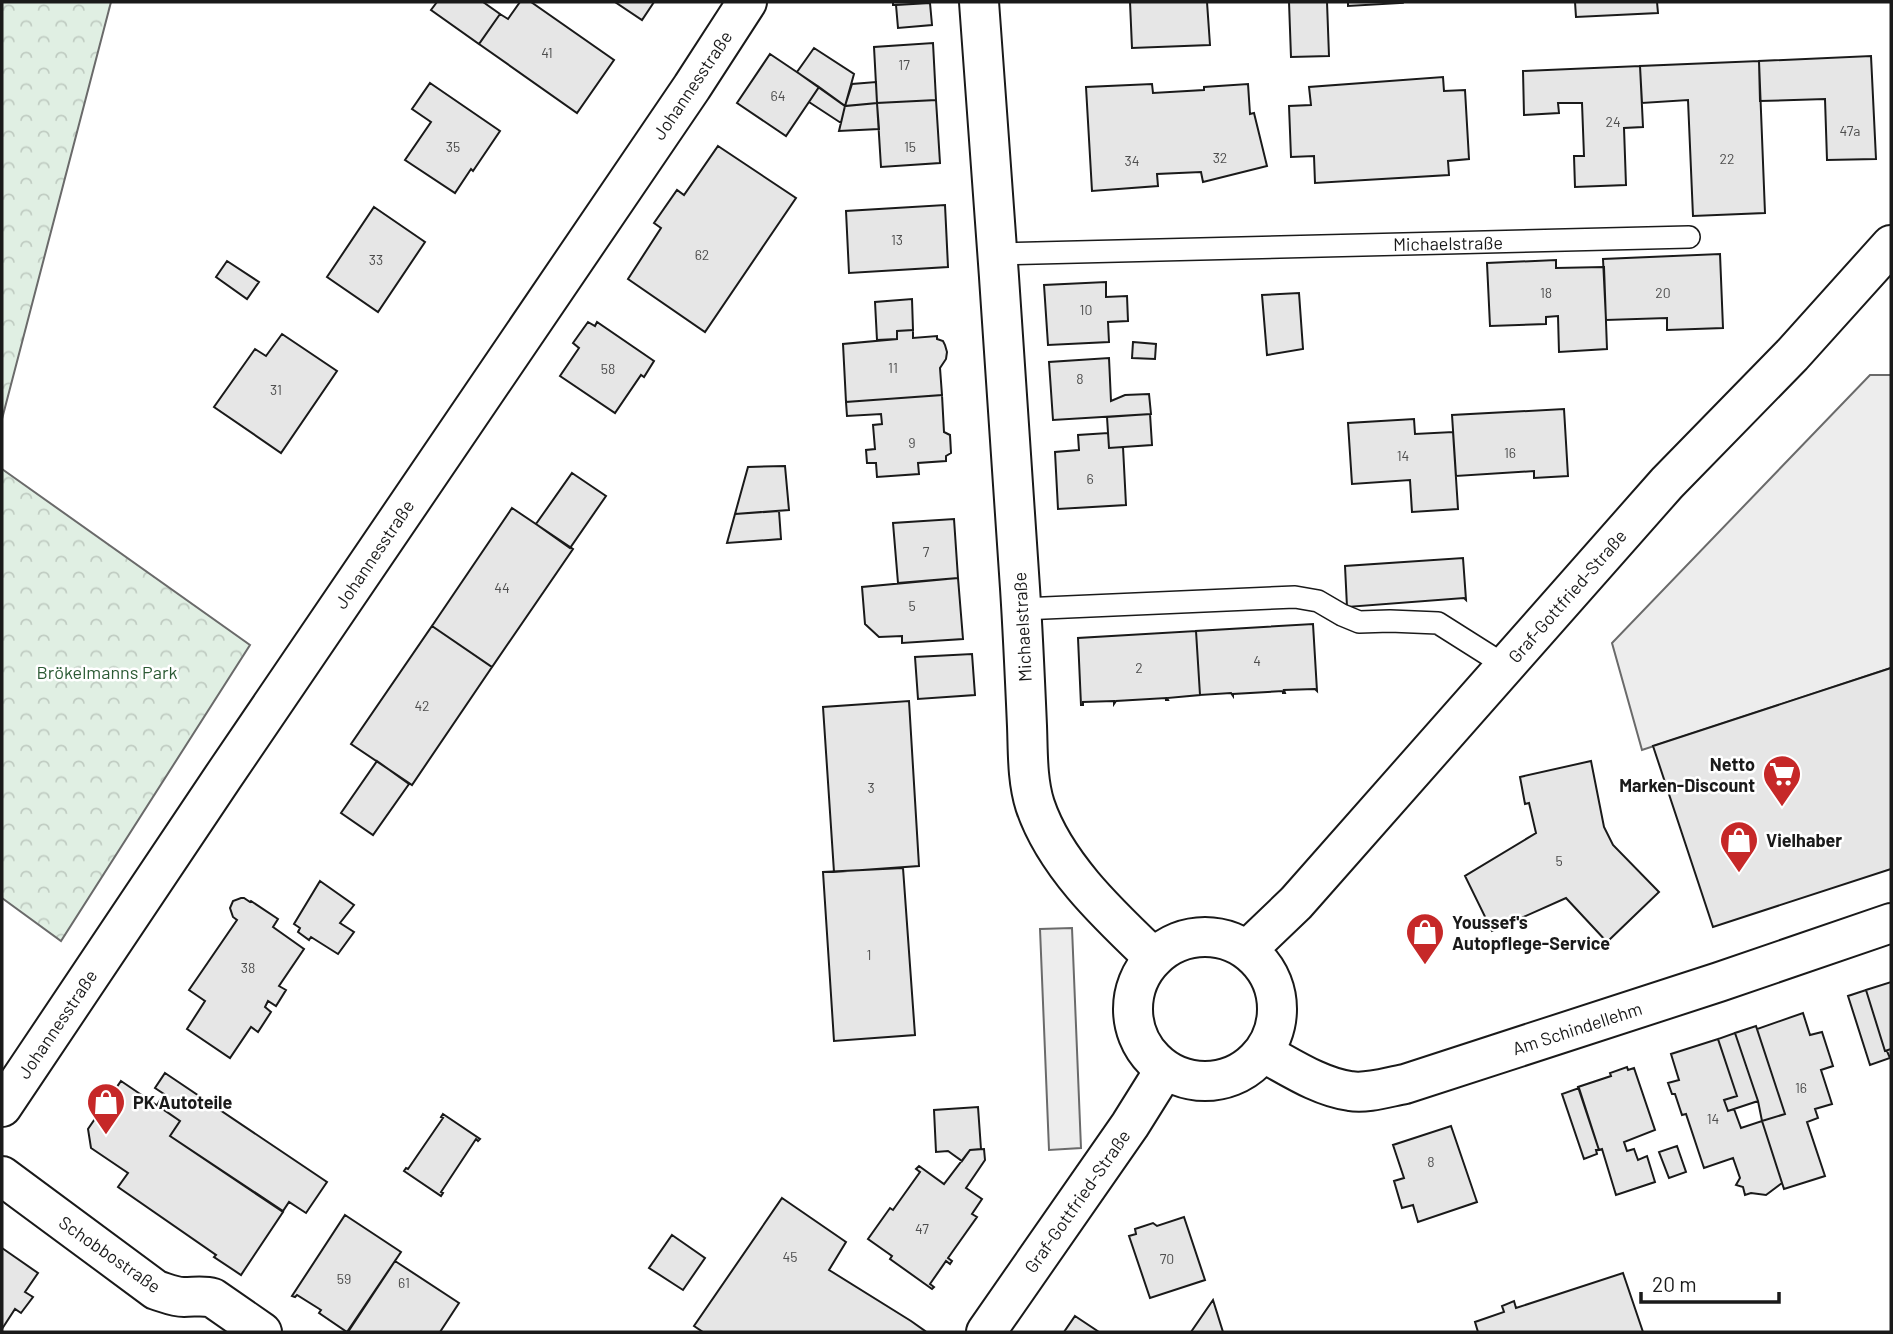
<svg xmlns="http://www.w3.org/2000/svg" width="1893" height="1334" font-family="Barlow,sans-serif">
	<defs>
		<pattern id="park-crowns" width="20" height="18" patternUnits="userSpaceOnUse" patternTransform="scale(1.75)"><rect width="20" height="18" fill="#e0efe3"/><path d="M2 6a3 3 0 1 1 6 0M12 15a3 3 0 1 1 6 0" fill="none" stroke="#c0ccc2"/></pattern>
	</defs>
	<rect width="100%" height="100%" fill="#fff"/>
	<path fill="url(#park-crowns)" stroke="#6a6a6a" stroke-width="2" d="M2 2H111L2 419Z
		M2 469 250 645 61 941 2 898Z"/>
	<path fill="#ededed" stroke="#6a6a6a" stroke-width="2" d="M1870 375H1891V668L1642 750 1612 643Z
		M1072 928 1081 1148 1049 1150 1040 929Z"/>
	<path fill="#e6e6e6" stroke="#1a1a1a" stroke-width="2" d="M437 2H483L500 14 479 44 431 10Z
		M520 2H531L614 60 577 113 479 44 500 14 508 19Z
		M615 2H654L642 20Z
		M893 2H930V3L893 5Z
		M1130 2H1207L1210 45 1132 48Z
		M1289 2H1327L1329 56 1291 57Z
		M1348 2H1401L1402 3 1348 6Z
		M1575 2H1657L1658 13 1576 17Z
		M930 3 932 25 898 28 896 5Z
		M933 43 936 100 877 103 874 47Z
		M814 48 854 74 845 106 797 72Z
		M770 54 819 87 786 136 737 103Z
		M1871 56 1876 159 1827 160 1825 99 1760 101 1759 61Z
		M1759 61 1765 213 1693 216 1688 100 1642 103 1640 66Z
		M1640 66 1643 127 1624 128 1626 185 1575 187 1574 156H1584L1582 103H1558L1559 113 1524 115 1523 71Z
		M1443 77 1444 91 1465 90 1469 159 1448 161 1449 175 1315 183 1314 156 1291 157 1289 106 1311 105 1309 87Z
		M876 82 877 103 845 106 852 84Z
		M430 83 500 131 473 171 471 169 455 193 405 160 431 122 412 109Z
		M1152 84 1153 93 1204 90V87L1248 84 1250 114 1254 113 1267 166 1203 182 1201 172 1157 174 1158 186 1092 191 1086 87Z
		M819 87 845 106 841 123 809 102Z
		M936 100 940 163 881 167 877 103Z
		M877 103 879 129 839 131 845 106Z
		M718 146 796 198 705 332 628 279 661 228 654 223 677 190 684 195Z
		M945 205 948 267 849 273 846 211Z
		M374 207 425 242 378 312 327 277Z
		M1720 254 1723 328 1667 330V318L1606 320 1603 259Z
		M1556 260V268L1604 267 1607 349 1559 352 1558 316 1546 317V324L1490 326 1487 263Z
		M227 261 259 282 247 299 216 277Z
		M1106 282V297L1127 296 1128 321 1108 322 1109 342 1048 345 1044 285Z
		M1299 293 1303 349 1267 355 1262 295Z
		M912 299 913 330 897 331V339L877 340 875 302Z
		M588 322 595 326 597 322 654 361 644 377 641 375 615 413 560 376 579 348 573 343Z
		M913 330V338L937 336V339L943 341 945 345 947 352 946 359 940 368 942 395 846 402 843 344 897 339V331Z
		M282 334 337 371 281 453 214 407 255 349 266 356Z
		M1133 342 1156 344 1155 359 1132 358Z
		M1109 358 1111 401 1125 395 1149 394 1151 414 1053 420 1049 362Z
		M942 395 944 432 950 435 951 453 946 456V461L918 463 919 474 877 477 876 463H867L866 450 875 449 873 425 882 424 881 414 847 416 846 402Z
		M1564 409 1568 476 1534 478V471L1456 476 1452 415Z
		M1150 414 1152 445 1109 448 1107 417Z
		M1414 419 1415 434 1453 432 1458 509 1412 512 1410 480 1352 484 1348 423Z
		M1108 433 1109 448 1123 447 1126 505 1058 509 1055 452 1079 450 1078 435Z
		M785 466 789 510 735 514 748 467Z
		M572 473 606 496 570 548 536 524Z
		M512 508 573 549 492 667 432 626Z
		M779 511 781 539 727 543 735 514Z
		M954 519 958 578 898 583 893 523Z
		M1463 558 1466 600 1464 598 1347 607 1345 566Z
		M958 578 963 639 902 643V636L879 637 865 624 862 587Z
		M1313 624 1317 691 1315 689 1284 690 1285 693H1283V691L1233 694V696L1231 693 1200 695 1196 631Z
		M432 626 492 667 412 785 351 744Z
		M1196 631 1200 695 1167 698 1168 700H1166V698L1116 701 1114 704V701L1083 702V705H1081L1078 638Z
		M972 654 975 695 918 699 915 657Z
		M1891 668V869L1713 927 1653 746Z
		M909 701 919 866 834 872 823 707Z
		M377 761 409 784 373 835 341 813Z
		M1591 761 1604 827 1613 845 1659 892 1607 942 1566 898 1492 931 1465 876 1536 833 1529 803 1525 804 1520 777Z
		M903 868 915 1035 834 1041 823 872Z
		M320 881 354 905 340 923 354 932 338 954 311 937 309 940 298 932 300 928 294 924Z
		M241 898H244L250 902 251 901 278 919 273 927 304 949 279 986 286 990 276 1006 268 1001 265 1007 271 1012 258 1032 251 1027 230 1058 187 1029 205 1001 189 990 237 920 233 917 230 908 233 901Z
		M1891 982V1049L1885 1051 1866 990Z
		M1866 990 1885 1051H1887L1890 1058 1870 1065 1848 996Z
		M1803 1013 1810 1035 1822 1032 1833 1066 1821 1070 1832 1104 1815 1109 1818 1118 1807 1122 1825 1176 1784 1189 1762 1121 1785 1114 1757 1029Z
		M1756 1026 1785 1114 1762 1121 1758 1101 1735 1033Z
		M1735 1033 1758 1101 1728 1111 1724 1100 1737 1096 1718 1039Z
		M1718 1039 1737 1096 1724 1100 1728 1111 1734 1109 1741 1128 1762 1121 1782 1183 1766 1195 1751 1193 1745 1195 1743 1187 1736 1185 1740 1178 1733 1158 1704 1168 1686 1114 1682 1115 1675 1094H1672L1668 1083 1679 1080 1671 1054Z
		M1627 1067 1628 1070 1634 1068 1655 1130 1624 1142 1627 1151 1634 1149 1638 1160 1647 1156 1655 1182 1616 1195 1602 1149 1599 1150 1578 1087 1611 1076 1610 1073Z
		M165 1073 327 1182 306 1213 289 1202 283 1211 170 1136 180 1121 157 1105 164 1094 155 1088Z
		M121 1081 180 1121 170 1136 283 1212 241 1275 214 1257 216 1255 118 1187 128 1173 91 1148 88 1129Z
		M1579 1088 1599 1150H1596L1597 1154 1584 1159 1562 1094Z
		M978 1107 981 1149 970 1150 962 1161 948 1151 936 1152 934 1110Z
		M443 1114 480 1139 478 1141 476 1139 441 1192 443 1193 441 1196 404 1171 406 1168 408 1169 443 1118 441 1117Z
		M1451 1126 1477 1202 1418 1222 1413 1205 1402 1208 1394 1181 1404 1178 1393 1145Z
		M1677 1146 1686 1172 1669 1178 1659 1152Z
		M984 1149 985 1160 966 1188 982 1199 972 1214 977 1217 948 1258 952 1261 950 1264 946 1261 930 1284 934 1287 932 1289 890 1259 892 1256 868 1239 890 1208 893 1210 920 1172 916 1169 919 1166 944 1184 970 1150Z
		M782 1198 846 1242 829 1270 911 1321 925 1331 924 1332H703L694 1326Z
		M345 1215 401 1252 347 1332 319 1313 321 1310 297 1295 295 1297 292 1296Z
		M1184 1217 1205 1280 1150 1298 1129 1236 1136 1234 1135 1229 1153 1223 1157 1226Z
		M672 1235 705 1258 683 1290 649 1268Z
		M2 1248 38 1273 25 1292 33 1297 21 1313 15 1309 2 1329Z
		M395 1261 459 1303 440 1332H348Z
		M1623 1273 1643 1332H1478L1475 1322 1504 1312 1502 1306 1514 1301 1516 1308Z
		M1213 1300 1223 1332H1191Z
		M1075 1316 1099 1332H1064Z"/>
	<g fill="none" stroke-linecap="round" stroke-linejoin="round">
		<defs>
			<path id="service" d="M998 254 1689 237
				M1022 609 1295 597 1318 601 1342 615 1359 622 1390 621 1438 623 1506 666"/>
			<path id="minor" d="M979 2C994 197 1007 393 1020 588 1023 634 1025 680 1027 726 1028 751 1027 780 1035 805 1055 865 1109 915 1154 958
				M1264 1053C1290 1067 1320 1087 1350 1091 1367 1094 1388 1087 1405 1084L1719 982 1891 923
				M2 1107 223 777 692 87 747 2
				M2 1176 156 1290C166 1293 174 1297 184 1297 195 1297 203 1295 213 1298L262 1332"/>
			<path id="tertiary" d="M1133 1009a72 72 0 1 1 144 0a72 72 0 1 1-144 0Z
				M1247 950 1296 903 1667 483 1792 355 1891 245
				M986 1332 1130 1125 1165 1069"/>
		</defs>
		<use href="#service" stroke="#1a1a1a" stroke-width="24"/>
		<use href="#minor" stroke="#1a1a1a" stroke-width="42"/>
		<use href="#tertiary" stroke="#1a1a1a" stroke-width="42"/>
		<use href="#service" stroke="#fff" stroke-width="21"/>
		<use href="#minor" stroke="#fff" stroke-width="38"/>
		<use href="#tertiary" stroke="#fff" stroke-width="38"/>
	</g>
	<defs>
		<symbol id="supermarket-pin" viewBox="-11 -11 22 30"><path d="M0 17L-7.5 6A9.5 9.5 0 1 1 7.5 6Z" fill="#c62828" stroke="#fff"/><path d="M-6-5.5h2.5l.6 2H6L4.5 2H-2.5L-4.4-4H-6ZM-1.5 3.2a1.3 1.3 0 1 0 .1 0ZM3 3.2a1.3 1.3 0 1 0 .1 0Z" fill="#fff"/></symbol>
		<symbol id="shop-pin" viewBox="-11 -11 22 30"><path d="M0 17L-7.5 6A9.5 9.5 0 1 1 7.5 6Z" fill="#c62828" stroke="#fff"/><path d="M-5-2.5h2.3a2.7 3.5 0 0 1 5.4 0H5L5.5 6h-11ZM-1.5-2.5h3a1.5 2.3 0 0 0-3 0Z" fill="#fff"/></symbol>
	</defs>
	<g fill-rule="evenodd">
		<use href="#supermarket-pin" x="1760" y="752" width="44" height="60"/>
		<use href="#shop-pin" x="1717" y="818" width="44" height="60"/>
		<use href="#shop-pin" x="1403" y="910" width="44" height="60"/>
		<use href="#shop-pin" x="84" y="1080" width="44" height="60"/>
	</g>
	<g text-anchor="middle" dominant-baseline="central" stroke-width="5" stroke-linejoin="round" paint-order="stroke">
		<g font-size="14" fill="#4d4d4d">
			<text x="547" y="52">41</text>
			<text x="904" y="64">17</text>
			<text x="778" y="95">64</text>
			<text x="1613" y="121">24</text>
			<text x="1850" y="130">47a</text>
			<text x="453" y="146">35</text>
			<text x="910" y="146">15</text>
			<text x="1220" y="157">32</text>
			<text x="1727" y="158">22</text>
			<text x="1132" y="160">34</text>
			<text x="897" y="239">13</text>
			<text x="702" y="254">62</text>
			<text x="376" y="259">33</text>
			<text x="1546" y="292">18</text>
			<text x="1663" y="292">20</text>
			<text x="1086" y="309">10</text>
			<text x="893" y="367">11</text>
			<text x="608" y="368">58</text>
			<text x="1080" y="378">8</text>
			<text x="276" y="389">31</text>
			<text x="912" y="442">9</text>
			<text x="1510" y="452">16</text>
			<text x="1403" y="455">14</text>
			<text x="1090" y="478">6</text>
			<text x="926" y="551">7</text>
			<text x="502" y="587">44</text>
			<text x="912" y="605">5</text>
			<text x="1257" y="660">4</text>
			<text x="1139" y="667">2</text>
			<text x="422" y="705">42</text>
			<text x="871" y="787">3</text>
			<text x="1559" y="860">5</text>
			<text x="869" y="954">1</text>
			<text x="248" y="967">38</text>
			<text x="1801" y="1087">16</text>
			<text x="1713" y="1118">14</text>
			<text x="1431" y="1161">8</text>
			<text x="922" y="1228">47</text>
			<text x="790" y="1256">45</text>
			<text x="1167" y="1258">70</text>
			<text x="344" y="1278">59</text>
			<text x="404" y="1282">61</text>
		</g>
		<g font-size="18" fill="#1a1a1a" stroke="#fff">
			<text transform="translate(692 85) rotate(-56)">Johannesstraße</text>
			<text transform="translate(1448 243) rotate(-1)">Michaelstraße</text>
			<text transform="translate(374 554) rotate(-56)">Johannesstraße</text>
			<text transform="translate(1567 596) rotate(-49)">Graf-Gottfried-Straße</text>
			<text transform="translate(1022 627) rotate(-93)">Michaelstraße</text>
			<text transform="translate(57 1024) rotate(-56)">Johannesstraße</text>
			<text transform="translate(1577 1028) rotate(-18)">Am Schindellehm</text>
			<text transform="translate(1077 1201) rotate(-55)">Graf-Gottfried-Straße</text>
			<text transform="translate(110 1254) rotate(35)">Schobbostraße</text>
		</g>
		<g font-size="18" fill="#2b5a34" stroke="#fff">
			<text x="107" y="672">Brökelmanns Park</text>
		</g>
		<g font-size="18" font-weight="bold" fill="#1a1a1a" stroke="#fff" text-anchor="start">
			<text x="1755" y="764" text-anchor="end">Netto<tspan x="1755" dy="21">Marken-Discount</tspan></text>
			<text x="1766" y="840">Vielhaber</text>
			<text x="1452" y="922">Youssef's<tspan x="1452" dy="21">Autopflege-Service</tspan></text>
			<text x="133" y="1102">PK Autoteile</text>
		</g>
	</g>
	<rect width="1893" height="1334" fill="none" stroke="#1a1a1a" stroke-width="7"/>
	<path d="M1641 1292v10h138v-10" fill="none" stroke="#1a1a1a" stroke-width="3.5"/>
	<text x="1652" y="1292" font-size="21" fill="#1a1a1a" stroke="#ffffff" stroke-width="5" paint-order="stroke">20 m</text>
</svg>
